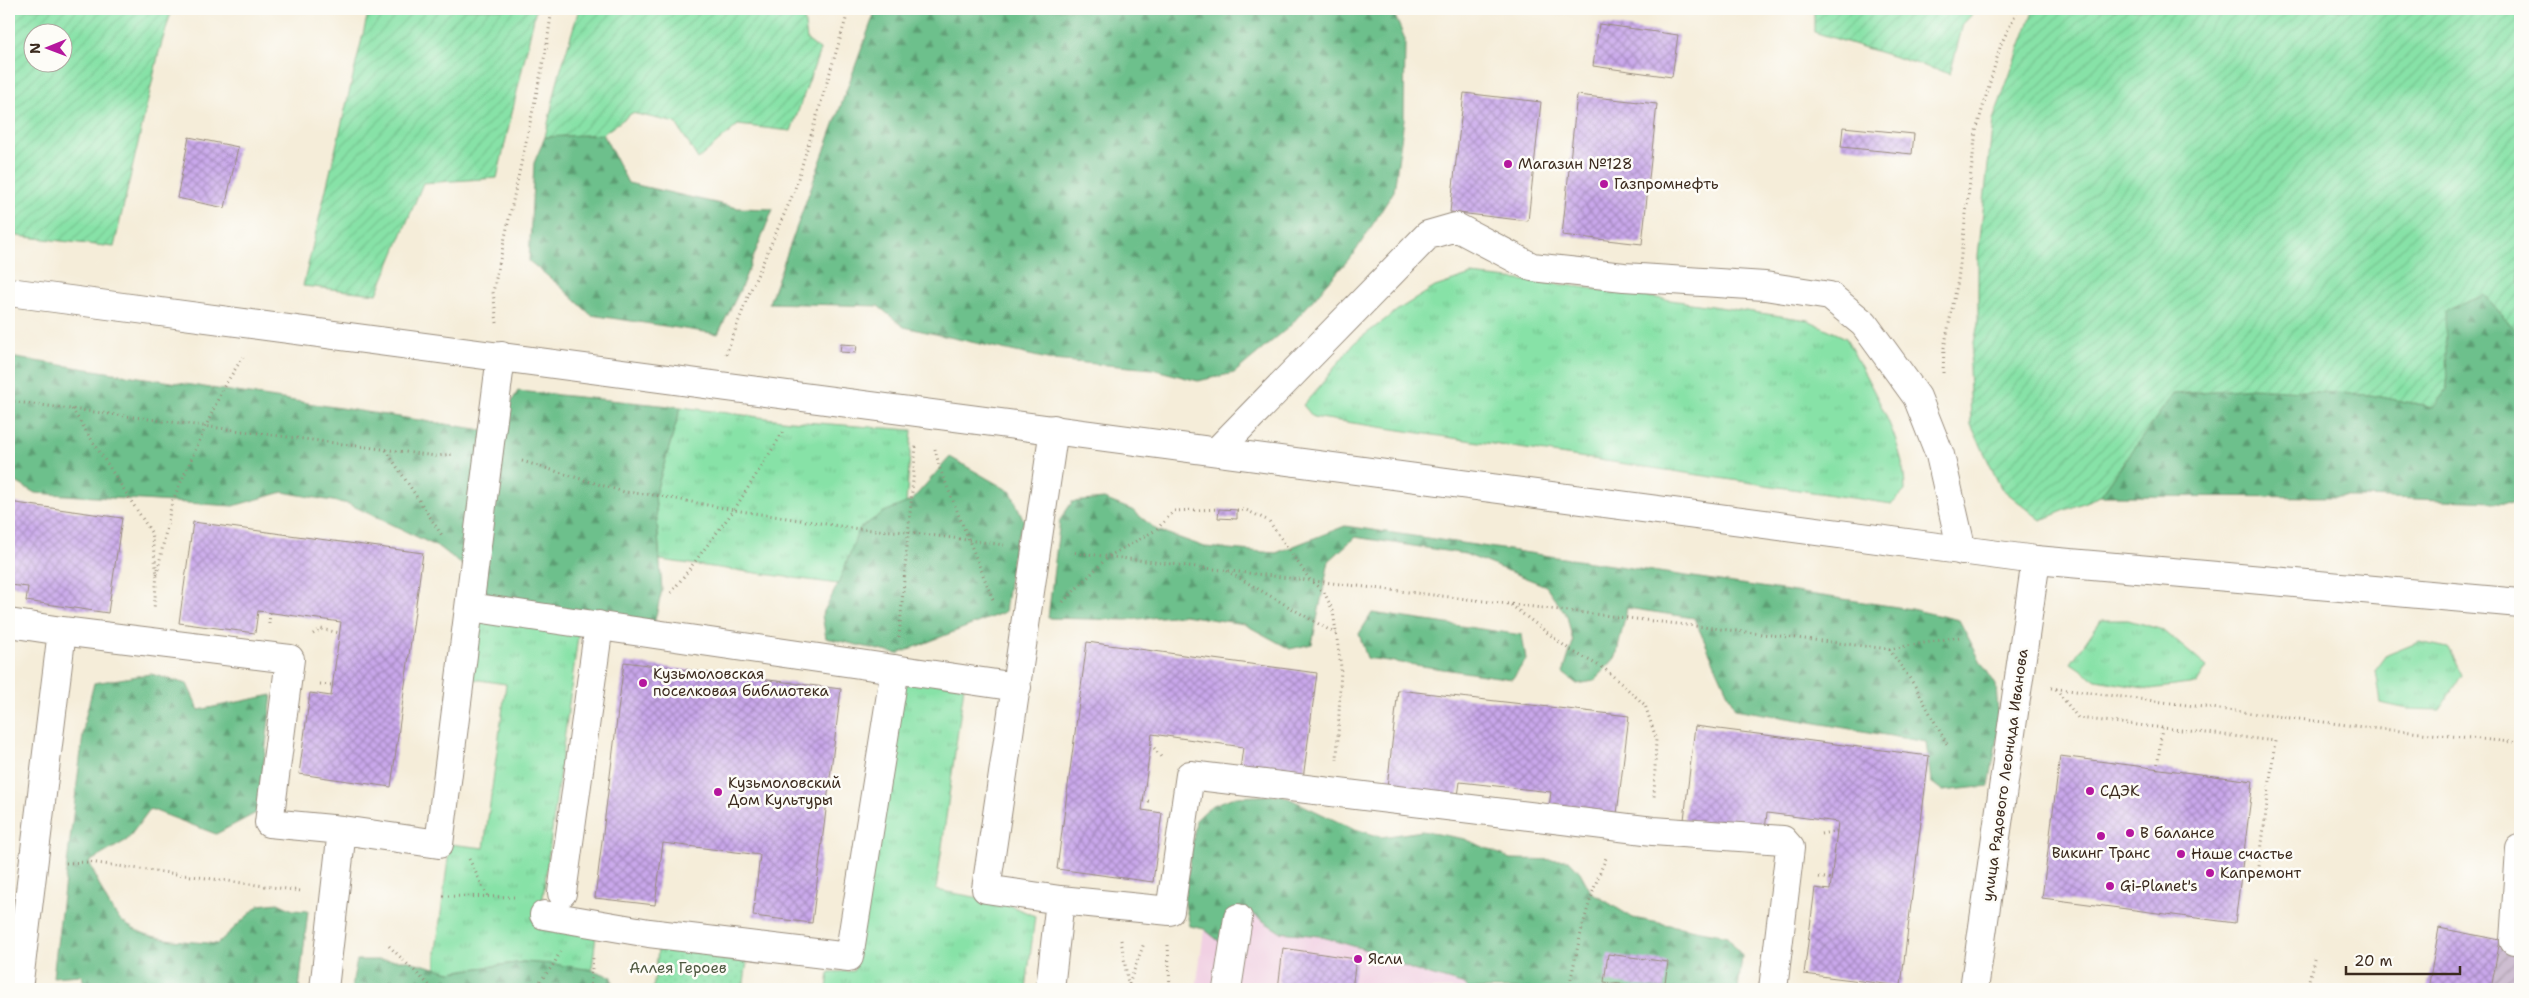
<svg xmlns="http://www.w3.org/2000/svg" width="2529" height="998" font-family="'Shantell Sans',sans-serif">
	<defs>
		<pattern id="industrial-furrows" width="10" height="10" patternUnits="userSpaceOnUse" patternTransform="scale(1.25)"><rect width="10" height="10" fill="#cebed1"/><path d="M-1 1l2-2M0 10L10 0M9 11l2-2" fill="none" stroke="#b2a3b3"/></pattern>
		<pattern id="grass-tufts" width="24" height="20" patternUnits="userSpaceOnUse" patternTransform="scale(1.25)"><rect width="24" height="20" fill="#87e2a7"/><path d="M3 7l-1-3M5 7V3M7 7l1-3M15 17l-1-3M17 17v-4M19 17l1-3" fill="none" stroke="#75c28f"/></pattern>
		<pattern id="forest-firs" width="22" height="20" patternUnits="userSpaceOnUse" patternTransform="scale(1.25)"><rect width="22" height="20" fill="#6dc08c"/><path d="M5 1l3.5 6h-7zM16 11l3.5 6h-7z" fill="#5b9c72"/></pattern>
		<pattern id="park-dots" width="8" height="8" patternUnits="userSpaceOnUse" patternTransform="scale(1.25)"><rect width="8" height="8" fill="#87e2a7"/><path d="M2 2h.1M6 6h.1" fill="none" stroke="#75c28f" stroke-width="1.8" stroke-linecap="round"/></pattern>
		<pattern id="garden-furrows" width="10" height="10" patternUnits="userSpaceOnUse" patternTransform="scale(1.25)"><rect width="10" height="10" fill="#87e2a7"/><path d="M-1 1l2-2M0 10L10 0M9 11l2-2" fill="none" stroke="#75c28f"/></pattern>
		<pattern id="building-cross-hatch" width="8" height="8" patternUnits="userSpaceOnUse" patternTransform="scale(1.25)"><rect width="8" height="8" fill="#c9a7eb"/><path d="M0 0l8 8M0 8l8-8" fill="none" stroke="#a488be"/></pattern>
	</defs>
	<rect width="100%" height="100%" fill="#fdfcf7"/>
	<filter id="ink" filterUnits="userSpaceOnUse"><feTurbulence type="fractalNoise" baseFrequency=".02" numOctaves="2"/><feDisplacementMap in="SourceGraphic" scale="10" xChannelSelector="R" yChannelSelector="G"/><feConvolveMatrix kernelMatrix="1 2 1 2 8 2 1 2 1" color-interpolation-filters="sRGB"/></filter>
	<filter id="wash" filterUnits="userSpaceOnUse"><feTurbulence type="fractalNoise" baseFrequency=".0096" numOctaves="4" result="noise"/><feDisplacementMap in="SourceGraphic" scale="20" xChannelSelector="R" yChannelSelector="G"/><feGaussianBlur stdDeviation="1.12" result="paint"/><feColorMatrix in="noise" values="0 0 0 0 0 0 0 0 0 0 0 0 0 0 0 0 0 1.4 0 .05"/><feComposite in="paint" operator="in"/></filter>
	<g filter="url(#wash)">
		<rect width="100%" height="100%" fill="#f5edd9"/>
		<path fill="#f1d0e3" d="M1211 880 1512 989H1196Z"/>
		<path fill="url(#industrial-furrows)" d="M2439 928 2520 943V989H2428Z"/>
		<path fill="url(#grass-tufts)" stroke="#618662" d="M1471 275 1567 285 1808 320 1846 338C1869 385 1905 437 1905 491L1892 504 1313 417 1303 405 1320 386 1354 343 1399 309 1435 287Z
			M681 407 790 421 912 430 906 504 884 512 838 584 660 560 655 495Z
			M479 616 579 629 543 897 544 915C562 935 571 934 596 934L592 970 523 962 450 972 436 969V951L450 844 484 848 506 684 472 679Z
			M2101 620H2128L2163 630 2207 667 2197 683 2150 689 2096 680 2071 663Z
			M2419 642 2448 648 2462 676 2439 710 2408 709 2380 703 2375 671 2387 655Z
			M900 677 964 687 936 890 1002 902 1035 916 1026 989H827L829 972 854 971Z"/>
		<path fill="url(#forest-firs)" stroke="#547555" d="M876 9H1392L1405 39 1404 119 1394 191 1355 252 1289 327 1234 373 1198 381 1152 369 1052 360 904 327 878 306 769 303Z
			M603 134 628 183 738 208 773 209 740 290 718 334 591 315 560 286 529 261 534 163 545 137Z
			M2485 295 2520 336V503L2366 497 2100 496 2173 394 2253 388 2370 395 2433 407 2447 389 2444 311Z
			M9 357 477 429 492 434 518 391 681 407 655 495 662 590 653 628 481 602 475 575 442 549 349 504 283 492 233 506 35 493 9 478Z
			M950 457 1011 492 1024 521 1014 546 1005 612 897 654 826 638 822 615 839 582 859 529 884 512 911 501Z
			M1104 499 1132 510 1157 530 1205 547 1276 553 1345 526 1911 609 1959 620 1981 662 1996 685 1999 727 1989 786 1943 791 1931 782 1926 742 1735 709 1694 618 1627 608 1616 657 1594 681 1577 684 1563 673 1573 642 1567 616 1546 586 1465 554 1355 537 1329 561 1312 644 1290 649 1244 624 1184 615 1126 620 1048 618 1060 520 1072 502Z
			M1372 613 1522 635 1526 660 1512 679 1367 658 1359 634Z
			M151 674 187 684 199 710 272 695 258 812 216 834 150 809 127 840 89 862C97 878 103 897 113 911 135 943 183 940 217 944L259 905 278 903 293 910 308 911 299 989H87L81 975 53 977 85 719 94 683Z
			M1282 795 1349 827 1381 837 1422 831 1465 839 1511 859 1569 860 1580 872 1591 892 1633 918 1727 936 1742 956 1738 989H1468L1465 985 1413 970 1377 953 1319 936 1280 932 1248 911 1226 915 1220 942 1204 929 1190 926 1184 900 1196 820 1211 806 1234 797Z
			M357 960H405L450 972 523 962 554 964 592 970 612 977 614 989H351Z"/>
		<path fill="url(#park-dots)" stroke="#618662" d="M659 943 748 955 743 989H653Z"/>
		<path fill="url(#garden-furrows)" stroke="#618662" fill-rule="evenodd" d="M9 9H172L159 52 114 247 9 235ZM32 32H62V62H32Z
			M369 9H536L497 178 423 183 377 294 303 286Z
			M579 9H803L807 40 820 50 791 131 738 125 698 159 676 123 632 113 603 134 545 137 558 79Z
			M1814 9H1977L1963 24 1950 74 1814 32Z
			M2034 9H2520V336L2485 295 2445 311 2447 389 2434 407 2370 395 2253 388 2173 394 2100 496 2041 520 2001 488 1971 425 1969 366 1978 324V256L1993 120Z"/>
		<g id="blocks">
			<path fill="url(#building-cross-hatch)" d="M1599 24 1678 35 1672 77 1593 66Z
				M1464 93 1541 102 1528 221 1450 212Z
				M1577 95 1657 104 1642 244 1562 235Z
				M1843 127 1914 134 1912 154 1841 147Z
				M189 137 238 147 225 208 177 198Z
				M841 344 857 345 856 353 840 352Z
				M9 502 122 518 108 613 26 601 28 587 9 585Z
				M1219 509 1237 510V519L1218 518Z
				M193 522 423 553 391 787 299 774 310 693 331 696 341 622 258 611 255 633 179 623Z
				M1087 642 1317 673 1303 779 1240 770 1243 747 1152 734 1142 810 1162 813 1153 882 1057 869Z
				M624 662 841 689 812 923 753 916 760 855 663 843 655 905 595 898Z
				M1398 690 1629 716 1617 814 1549 807 1551 792 1460 782 1458 796 1387 788Z
				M1695 726 1929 756 1901 986 1804 974 1815 888 1830 890 1838 822 1767 813 1765 830 1684 820Z
				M2060 756 2253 781 2235 923 2042 898Z
				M2439 928 2500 940 2491 989H2428Z
				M1283 948 1356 959 1352 989H1278Z
				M1608 954 1668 962 1664 989 1604 982Z"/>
		</g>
	</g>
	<g filter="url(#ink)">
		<use href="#blocks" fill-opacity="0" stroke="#988c7c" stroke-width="1"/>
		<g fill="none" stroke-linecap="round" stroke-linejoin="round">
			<defs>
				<path id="minor" d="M1054 429 986 889 1060 900 1170 911 1190 775 1653 831 1783 840 1790 848 1773 989
					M1218 450 1428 235 1456 227 1532 267 1624 277 1765 286 1830 296 1864 324 1917 397 1940 455 1962 551
					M470 607 1017 687
					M9 623 62 631
					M562 893 599 625
					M544 915 649 933 849 957 895 669
					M2514 941 2520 849
					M18 989 62 631 290 659 269 823 342 830
					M324 989 342 830 439 844 501 356
					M1050 989 1060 900
					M1227 989 1238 918
					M1974 989 2036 560"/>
				<path id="major" d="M9 292 2036 560 2520 603"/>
			</defs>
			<use href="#minor" stroke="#988c7c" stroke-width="30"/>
			<use href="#major" stroke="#988c7c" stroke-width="30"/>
			<path stroke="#988c7c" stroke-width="3" stroke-dasharray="1 4" stroke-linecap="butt" d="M497 323 493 292 546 50 552 9
				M726 354 749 294 794 192 849 9
				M1943 373 1944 348 1958 280 1976 131 2001 44 2018 9
				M9 401 436 456 454 454
				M72 409 151 532 157 574 154 609
				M935 449 940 469 994 602
				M386 450 443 537
				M522 461 624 492 655 495 734 510 859 529 908 532 1004 545
				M1237 510H1246L1269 521 1310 580 1324 592 1333 611 1341 667 1337 760
				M1070 552 1889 649 1915 686 1948 746
				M1227 571 1336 634
				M157 574 172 502 223 388 243 357
				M671 593 734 510 785 429
				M1063 602 1109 556 1156 530 1174 511 1219 509
				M1511 605 1570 650 1605 669 1645 705 1656 738 1654 799
				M269 624 270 612
				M313 634 321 629 340 633
				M899 637 916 446
				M1889 649 1959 637
				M320 684 332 685
				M2051 688 2371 728 2520 743
				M2056 689 2078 718 2275 741 2259 867
				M1151 744 1161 757
				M2157 769 2162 728
				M1143 800 1152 802
				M1821 834 1837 831
				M469 859 488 897
				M66 863 89 862 301 891
				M1819 877 1831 879
				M443 896 517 897
				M1121 940 1129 989
				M1168 945 1170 989
				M389 946 433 989
				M1129 984 1144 943
				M534 989 554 964 560 951
				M590 989 593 958
				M1569 989C1578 943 1587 901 1606 858
				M2307 989 2314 959"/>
			<use href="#minor" stroke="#fff" stroke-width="28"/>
			<use href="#major" stroke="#fff" stroke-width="28"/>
		</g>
	</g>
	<g fill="#b5179e" stroke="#fdfcf7" stroke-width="2">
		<circle cx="1508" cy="164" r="5"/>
		<circle cx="1604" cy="184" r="5"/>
		<circle cx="643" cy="683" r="5"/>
		<circle cx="2090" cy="791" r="5"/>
		<circle cx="718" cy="792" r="5"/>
		<circle cx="2130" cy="833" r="5"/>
		<circle cx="2101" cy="836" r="5"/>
		<circle cx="2181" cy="854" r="5"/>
		<circle cx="2210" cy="873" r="5"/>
		<circle cx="2110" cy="886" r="5"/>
		<circle cx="1358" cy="959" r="5"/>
	</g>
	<g text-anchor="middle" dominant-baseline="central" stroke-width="5" stroke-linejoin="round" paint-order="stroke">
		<g font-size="15" fill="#3b2a1e" stroke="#fdfcf7" text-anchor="start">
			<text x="1518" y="164">Магазин №128</text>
			<text x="1614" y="184">Газпромнефть</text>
			<text x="653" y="674">Кузьмоловская<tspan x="653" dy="17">поселковая библиотека</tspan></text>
			<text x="728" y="783">Кузьмоловский<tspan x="728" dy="17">Дом Культуры</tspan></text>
			<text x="2100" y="791">СДЭК</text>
			<text x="2140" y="833">В балансе</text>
			<text x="2101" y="853" text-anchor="middle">Викинг Транс</text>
			<text x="2191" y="854">Наше счастье</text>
			<text x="2220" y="873">Капремонт</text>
			<text x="2120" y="886">Gi-Planet's</text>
			<text x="1368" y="959">Ясли</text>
		</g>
		<g font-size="15" fill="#3b2a1e" stroke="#fdfcf7">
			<text transform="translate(2005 775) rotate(-82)">улица Рядового Леонида Иванова</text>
		</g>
		<g font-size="15" fill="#4e5840" stroke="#fdfcf7">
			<text x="678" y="968">Аллея Героев</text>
		</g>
	</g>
	<rect width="2529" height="998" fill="none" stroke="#fdfcf7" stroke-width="30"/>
	<g transform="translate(48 48) rotate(269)"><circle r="24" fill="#fdfcf7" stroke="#afa8a0"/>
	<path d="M0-4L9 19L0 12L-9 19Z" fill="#b5179e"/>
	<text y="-8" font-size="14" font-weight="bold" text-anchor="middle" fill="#3b2a1e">N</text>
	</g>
	<path d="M2346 966v8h114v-8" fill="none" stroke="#3b2a1e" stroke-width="2.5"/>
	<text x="2354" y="966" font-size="15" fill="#3b2a1e" stroke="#fdfcf7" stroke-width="4" paint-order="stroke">20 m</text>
</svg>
